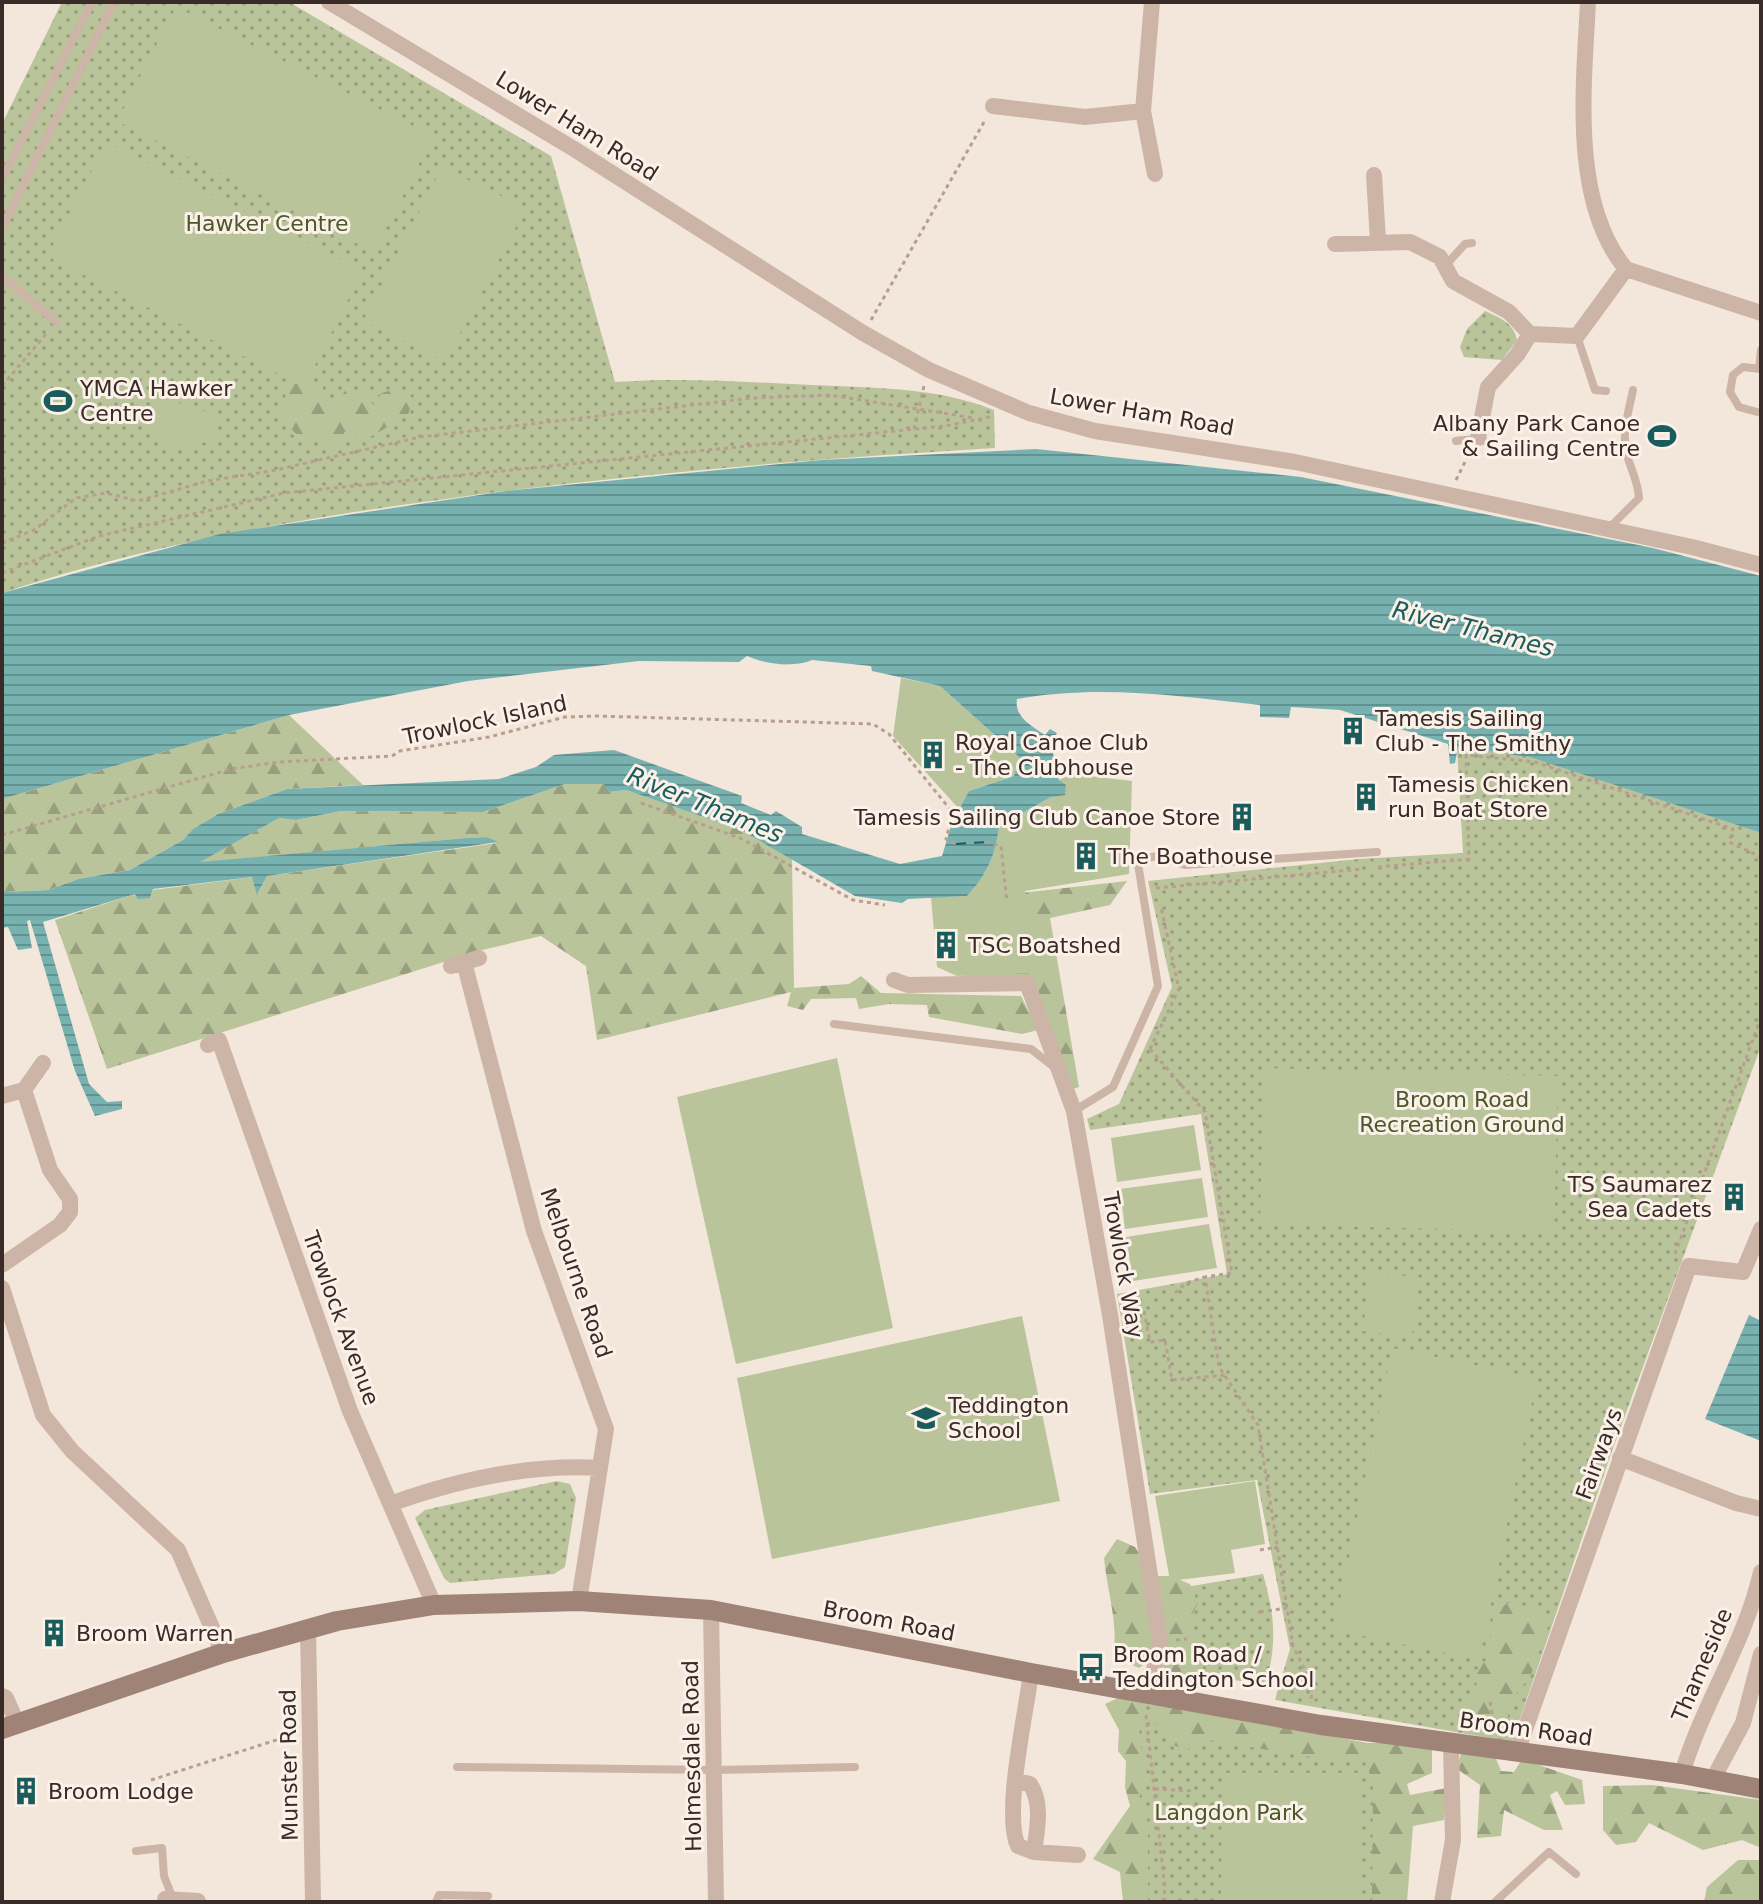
<svg xmlns="http://www.w3.org/2000/svg" width="1763" height="1904" font-family="'DejaVu Sans',sans-serif">
	<defs>
		<pattern id="grass-dots" width="8" height="8" patternUnits="userSpaceOnUse" patternTransform="scale(2)"><rect width="8" height="8" fill="#b9c49a"/><path d="M2 2h.1M6 6h.1" fill="none" stroke="#979f7e" stroke-width="1.8" stroke-linecap="round"/></pattern>
		<pattern id="forest-firs" width="22" height="20" patternUnits="userSpaceOnUse" patternTransform="scale(2)"><rect width="22" height="20" fill="#b9c49a"/><path d="M5 1l3.5 6h-7zM16 11l3.5 6h-7z" fill="#979f7e"/></pattern>
		<pattern id="water-rules" width="6" height="5" patternUnits="userSpaceOnUse" patternTransform="scale(2)"><rect width="6" height="5" fill="#78b2b0"/><path d="M0 2.5h6" fill="none" stroke="#63918f"/></pattern>
	</defs>
	<rect width="100%" height="100%" fill="#f3e6db"/>
	<path fill="url(#grass-dots)" d="M62 2H289L551 156 615 382C681 377 746 382 812 385 873 388 937 387 994 410L995 448C811 459 628 474 446 499 296 519 146 545 2 593V124Z
		M1485 311C1500 318 1513 322 1517 340L1502 360 1464 357 1460 347 1467 329Z
		M1457 747 1533 757 1761 833V1046L1612 1451 1512 1742 1275 1700 1290 1649 1257 1480 1150 1494 1117 1294 1227 1274 1201 1114 1090 1130 1087 1119 1119 1104 1172 987 1148 881 1358 859 1463 853Z
		M557 1481 570 1484 576 1498 565 1567 554 1574 450 1583 444 1578 415 1518 425 1510Z
		M1263 1574C1275 1617 1277 1641 1266 1684L1192 1675 1180 1588Z
		M1135 1701 1403 1757 1400 1902H1141Z"/>
	<path fill="url(#forest-firs)" d="M288 384H322L325 402 338 401 347 388 366 394 373 405 382 393 398 388 413 398 408 415 372 436 357 439 350 431 344 432 345 438 337 448 295 433 281 417Z
		M289 715 363 785 287 789 218 814 193 829 183 840 130 870 78 879 49 890 2 892V799Z
		M565 784H605L609 792 626 790 741 830 792 858 794 988 849 984 861 976 881 993 1021 996 1038 1030 1022 1034 929 1017 927 1005 889 1004 859 1009 856 998 811 999 803 1010 787 1006 791 992 597 1040 586 966 541 936 478 951 107 1069 55 920 135 894 150 898 153 890 253 877 258 894 267 876 497 843 487 837 466 838 197 863 279 818 296 820 341 811 483 812Z
		M1127 881 1110 905 1050 918 1079 1087 1072 1089 1029 977 962 979 1021 893Z
		M1117 1539 1135 1547 1156 1576H1170L1190 1584 1198 1603 1190 1618 1203 1666 1202 1684 1189 1690 1153 1658 1139 1668 1113 1656C1119 1625 1107 1591 1104 1558Z
		M1513 1601 1551 1619 1530 1677 1507 1705 1509 1733 1461 1730V1703L1479 1696 1474 1673 1488 1658 1494 1610Z
		M1120 1697 1139 1700 1143 1715 1139 1727 1144 1771 1139 1801 1148 1822V1902H1123L1120 1872 1093 1859 1130 1806 1125 1787 1126 1761 1118 1751 1119 1730 1105 1704Z
		M1155 1703 1368 1743H1407L1432 1748V1773L1407 1784 1410 1795 1447 1788 1444 1820 1413 1826 1407 1902H1372L1373 1782 1365 1762 1322 1759 1203 1739 1187 1750 1170 1744 1151 1719Z
		M1462 1750 1495 1756 1501 1771 1514 1772 1522 1759 1582 1780 1585 1804 1565 1805 1557 1791 1550 1795 1563 1830H1544L1504 1810 1501 1836 1477 1838 1480 1785 1457 1769Z
		M1652 1785 1761 1800V1848L1742 1840 1703 1850 1649 1823 1636 1842 1616 1845 1603 1830V1786Z
		M1738 1860H1761V1902H1704L1707 1887Z"/>
	<path fill="#b9c49a" d="M176 7 433 136 374 252 117 121Z
		M107 142 363 270 304 387 47 256Z
		M442 167 526 208 445 362 363 321Z
		M160 397 214 414 216 440 173 449 136 419Z
		M901 678 940 686 1019 757 1014 776 969 791 960 810 893 736Z
		M1072 774 1132 781 1129 874 1025 891 1040 973 957 976 937 967 931 897 967 896C987 875 996 854 999 826L1051 797 1059 780Z
		M837 1058 893 1328 736 1364 677 1097Z
		M1264 1068 1558 1076 1554 1232 1260 1224Z
		M1194 1125 1201 1170 1117 1182 1111 1138Z
		M1202 1178 1208 1217 1125 1229 1120 1189Z
		M1209 1224 1217 1268 1133 1281 1126 1237Z
		M1370 1273 1420 1277 1412 1337 1363 1331Z
		M1022 1316 1060 1501 772 1559 737 1378Z
		M1392 1348 1537 1378 1479 1660 1334 1630Z
		M1255 1481 1265 1544 1231 1550 1235 1573 1170 1581 1155 1496Z
		M1222 1773H1361L1360 1902H1221Z"/>
	<path fill="url(#water-rules)" d="M1036 449 1301 477 1653 548 1761 576V833L1530 757 1458 747 1455 763 1450 764 1448 744 1340 710 1291 707 1289 718 1260 717V705C1178 696 1099 684 1017 699 1014 717 1032 726 1045 735L1050 729 1057 733 1051 744 1059 780 1066 785 1065 795 1051 797 999 826C996 854 987 875 967 896L908 899 902 903 855 896 741 830 626 790 609 792 604 784H565L483 812 341 811 296 820 279 818 200 862 466 838 487 837 498 842 267 876 257 895 252 877 153 889 150 898 138 899 135 894 43 922 89 1084 107 1102 122 1101V1109L95 1116 75 1071 30 920 27 921 32 948 18 950 8 927 2 928V892L49 890 78 879 130 870 183 840 193 829 218 814 287 789 499 779 536 767 554 755 614 750 742 796 741 803 771 815 776 811 802 827V834L900 864 942 856 952 823 969 791 1014 776 1019 757 940 686 872 671 871 666 812 660C795 668 764 664 747 656L739 662 639 661 468 681 289 715 2 799V593L220 534 506 491 821 460Z
		M1749 1315 1761 1321V1441L1705 1419Z"/>
	<g fill="none" stroke-linecap="round" stroke-linejoin="round">
		<path stroke="#1a5c5b" stroke-width="2" stroke-dasharray="10 8" stroke-linecap="butt" d="M956 844 986 842"/>
		<path stroke="#b89e90" stroke-width="3" stroke-dasharray="4 4" stroke-linecap="butt" d="M871 320 984 122
			M2 386 46 334
			M914 429 924 386
			M2 470 5 485
			M1456 480 1470 452
			M2 543 34 530 76 498 106 493 138 501 207 481 271 471 420 437 752 398 830 395 974 418
			M2 573 99 536 284 493 945 426 990 417
			M641 803 740 838 853 900 885 905
			M2 835 231 769 279 762 392 756 400 751 489 737 565 717 597 716 873 724 889 734 953 813 946 839 956 844
			M986 842 1001 846 1007 902
			M1378 867 1469 859 1466 755 1535 762 1733 829 1729 842 1761 857
			M1156 888 1362 869
			M1150 1049 1179 989 1161 907
			M1150 1049 1205 1112 1232 1273 1205 1277 1219 1367 1258 1425 1293 1646 1312 1684 1311 1703
			M1675 1254 1761 1017
			M1175 1293 1186 1283 1205 1277
			M1144 1311 1150 1342 1165 1340 1172 1380 1225 1375
			M1260 1550 1278 1547
			M1260 1612 1287 1608
			M1176 1640 1187 1639
			M1490 1702 1493 1718 1502 1731
			M1146 1715 1165 1889 1163 1902
			M151 1780 292 1735
			M1155 1789 1195 1791"/>
		<path stroke="#ccb5a6" stroke-width="8" d="M2 179 92 2
			M2 228 114 2
			M1445 266 1465 244 1472 243
			M2 276 56 322
			M1577 336 1595 390 1606 391
			M1759 369 1761 350
			M1761 369 1743 367 1733 375 1730 392 1739 407 1761 413
			M1456 441C1476 438 1486 438 1501 452
			M1608 529 1639 498C1638 481 1631 470 1627 455 1621 434 1629 410 1633 390
			M834 1024 1031 1049 1054 1067
			M1074 1111 1113 1087 1158 986 1138 864 1142 859 1157 856 1185 865 1377 852
			M457 1767 715 1770 855 1767
			M136 1851 162 1848 164 1876 173 1899
			M436 1902 439 1895 488 1896
			M1495 1902 1549 1852 1576 1874"/>
		<path stroke="#ccb5a6" stroke-width="16" d="M329 2 574 149 863 333 929 370 1029 413 1095 431 1295 462 1692 547 1761 565
			M1588 2C1584 84 1570 202 1626 269L1761 313
			M993 106 1085 117 1143 111 1152 2
			M1143 111 1155 174
			M1374 175 1378 241
			M1335 244 1410 242 1440 257 1453 281 1509 312 1530 334 1577 336 1626 269
			M1478 438 1488 387 1517 355 1530 334
			M464 962 534 1231 606 1429 579 1601
			M451 966 479 958
			M894 980 908 985 1027 983 1074 1111 1110 1315 1160 1641 1149 1693
			M208 1045 219 1040 350 1411 434 1605
			M2 1096 24 1090 43 1063
			M2 1265 60 1225 70 1212V1199L50 1170 24 1090
			M2 1288 43 1415 72 1451 178 1550 223 1653
			M1620 1458 1736 1503 1761 1509
			M393 1503C458 1480 531 1464 599 1468
			M711 1610 716 1902
			M308 1628 313 1902
			M1031 1673C1026 1713 1003 1814 1018 1846L1034 1852 1078 1855
			M2 1696 6 1698 17 1723
			M1517 1752 1689 1266 1743 1272 1761 1229
			M1682 1774C1702 1705 1745 1643 1761 1572
			M1713 1779 1743 1723 1761 1654
			M1017 1781 1030 1784C1043 1803 1037 1830 1034 1852
			M165 1899 198 1901
			M1442 1902 1453 1840 1451 1744"/>
		<path stroke="#a08377" stroke-width="20" d="M2 1729 223 1653 337 1621 434 1605 579 1601 711 1610 1031 1673 1321 1725 1682 1774 1761 1789"/>
	</g>
	<defs>
		<symbol id="stadium-bare" viewBox="-9 -9 18 18"><path d="M0-5a6.5 5 0 1 0 0 10a6.5 5 0 1 0 0-10ZM-3.5-1.8h7v3.6h-7Z" fill="#1a5c5b" stroke="#fbf1e8" stroke-width="2.5" paint-order="stroke"/></symbol>
		<symbol id="building-bare" viewBox="-9 -9 18 18"><path d="M-4-6H4V6H1V3H-1V6H-4ZM-2.5-4.3h1.7v1.8h-1.7ZM.8-4.3h1.7v1.8H.8ZM-2.5-1h1.7V.8h-1.7ZM.8-1h1.7V.8H.8Z" fill="#1a5c5b" stroke="#fbf1e8" stroke-width="2.5" paint-order="stroke"/></symbol>
		<symbol id="school-bare" viewBox="-9 -9 18 18"><path d="M0-5L7-2L0 1L-7-2ZM-4 1L0 2.5L4 1V4Q0 6-4 4Z" fill="#1a5c5b" stroke="#fbf1e8" stroke-width="2.5" paint-order="stroke"/></symbol>
		<symbol id="bus-bare" viewBox="-9 -9 18 18"><path d="M-5-6H5V4H4V6H2V4H-2V6H-4V4H-5ZM-3.5-4V0h7V-4ZM-3.5 1.2v1.5H-2V1.2ZM2 1.2v1.5H3.5V1.2Z" fill="#1a5c5b" stroke="#fbf1e8" stroke-width="2.5" paint-order="stroke"/></symbol>
	</defs>
	<g fill-rule="evenodd">
		<use href="#stadium-bare" x="38" y="381" width="40" height="40"/>
		<use href="#stadium-bare" x="1642" y="416" width="40" height="40"/>
		<use href="#building-bare" x="1333" y="711" width="40" height="40"/>
		<use href="#building-bare" x="913" y="735" width="40" height="40"/>
		<use href="#building-bare" x="1346" y="777" width="40" height="40"/>
		<use href="#building-bare" x="1222" y="797" width="40" height="40"/>
		<use href="#building-bare" x="1066" y="836" width="40" height="40"/>
		<use href="#building-bare" x="926" y="925" width="40" height="40"/>
		<use href="#building-bare" x="1714" y="1177" width="40" height="40"/>
		<use href="#school-bare" x="906" y="1398" width="40" height="40"/>
		<use href="#building-bare" x="34" y="1613" width="40" height="40"/>
		<use href="#bus-bare" x="1071" y="1647" width="40" height="40"/>
		<use href="#building-bare" x="6" y="1771" width="40" height="40"/>
	</g>
	<g text-anchor="middle" dominant-baseline="central" stroke-width="6" stroke-linejoin="round" paint-order="stroke">
		<g font-size="22" fill="#382b28" stroke="#fbf1e8">
			<text transform="translate(577 126) rotate(32)">Lower Ham Road</text>
			<text transform="translate(1142 412) rotate(10)">Lower Ham Road</text>
			<text transform="translate(485 720) rotate(-12)">Trowlock Island</text>
			<text transform="translate(1123 1265) rotate(80)">Trowlock Way</text>
			<text transform="translate(576 1273) rotate(71)">Melbourne Road</text>
			<text transform="translate(341 1318) rotate(70)">Trowlock Avenue</text>
			<text transform="translate(1599 1454) rotate(-70)">Fairways</text>
			<text transform="translate(889 1621) rotate(11)">Broom Road</text>
			<text transform="translate(1702 1665) rotate(-67)">Thameside</text>
			<text transform="translate(1526 1729) rotate(8)">Broom Road</text>
			<text transform="translate(692 1756) rotate(-91)">Holmesdale Road</text>
			<text transform="translate(289 1765) rotate(-91)">Munster Road</text>
		</g>
		<g font-size="22" fill="#4b582a" stroke="#fbf1e8">
			<text x="267" y="223">Hawker Centre</text>
			<text x="1462" y="1099">Broom Road<tspan x="1462" dy="25">Recreation Ground</tspan></text>
			<text x="1229" y="1812">Langdon Park</text>
		</g>
		<g font-size="22" fill="#382b28" stroke="#fbf1e8" text-anchor="start">
			<text x="80" y="388">YMCA Hawker<tspan x="80" dy="25">Centre</tspan></text>
			<text x="1640" y="423" text-anchor="end">Albany Park Canoe<tspan x="1640" dy="25">&amp; Sailing Centre</tspan></text>
			<text x="1375" y="718">Tamesis Sailing<tspan x="1375" dy="25">Club - The Smithy</tspan></text>
			<text x="955" y="742">Royal Canoe Club<tspan x="955" dy="25">- The Clubhouse</tspan></text>
			<text x="1388" y="784">Tamesis Chicken<tspan x="1388" dy="25">run Boat Store</tspan></text>
			<text x="1220" y="817" text-anchor="end">Tamesis Sailing Club Canoe Store</text>
			<text x="1108" y="856">The Boathouse</text>
			<text x="968" y="945">TSC Boatshed</text>
			<text x="1712" y="1184" text-anchor="end">TS Saumarez<tspan x="1712" dy="25">Sea Cadets</tspan></text>
			<text x="948" y="1405">Teddington<tspan x="948" dy="25">School</tspan></text>
			<text x="76" y="1633">Broom Warren</text>
			<text x="1113" y="1654">Broom Road /<tspan x="1113" dy="25">Teddington School</tspan></text>
			<text x="48" y="1791">Broom Lodge</text>
		</g>
		<g font-size="24" font-style="italic" fill="#1a5c5b" stroke="#fbf1e8">
			<text transform="translate(1473 629) rotate(14)">River Thames</text>
			<text transform="translate(705 805) rotate(22)">River Thames</text>
		</g>
	</g>
	<rect width="1763" height="1904" fill="none" stroke="#382b28" stroke-width="8"/>
</svg>
